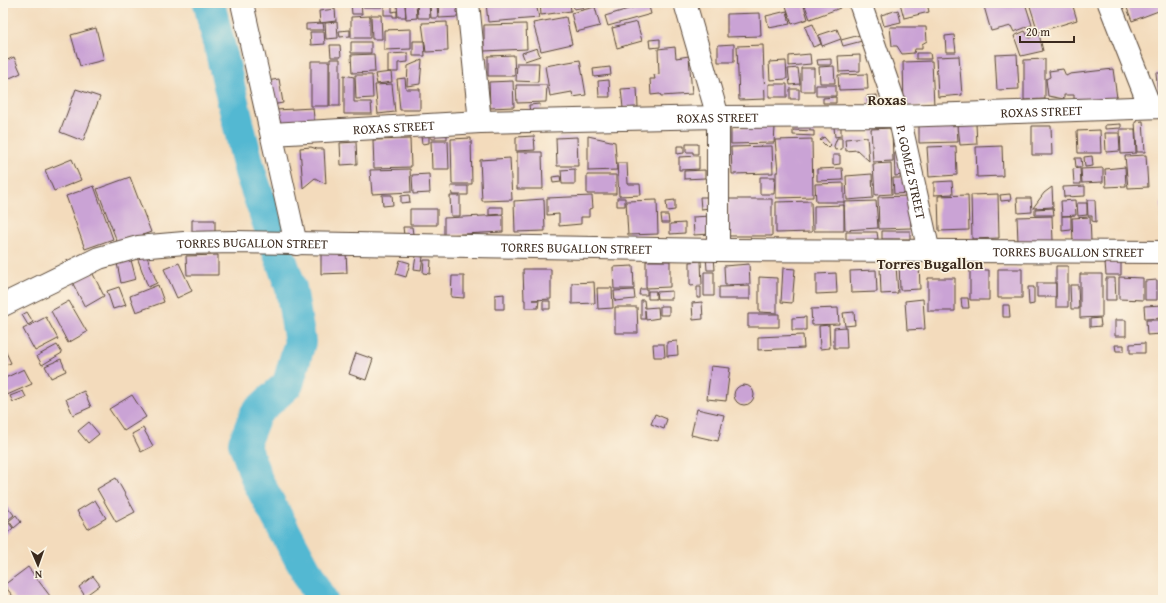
<svg xmlns="http://www.w3.org/2000/svg" width="1166" height="603" font-family="'Gentium Book Plus',serif">
	<rect width="100%" height="100%" fill="#fcf5e5"/>
	<filter id="ink" filterUnits="userSpaceOnUse"><feTurbulence type="fractalNoise" baseFrequency=".025" numOctaves="2"/><feDisplacementMap in="SourceGraphic" scale="8" xChannelSelector="R" yChannelSelector="G"/><feConvolveMatrix kernelMatrix="1 2 1 2 8 2 1 2 1" color-interpolation-filters="sRGB"/></filter>
	<filter id="wash" filterUnits="userSpaceOnUse"><feTurbulence type="fractalNoise" baseFrequency=".012" numOctaves="4" result="noise"/><feDisplacementMap in="SourceGraphic" scale="16" xChannelSelector="R" yChannelSelector="G"/><feGaussianBlur stdDeviation="0.9" result="paint"/><feColorMatrix in="noise" values="0 0 0 0 0 0 0 0 0 0 0 0 0 0 0 0 0 1.4 0 .05"/><feComposite in="paint" operator="in"/></filter>
	<g filter="url(#wash)">
		<rect width="100%" height="100%" fill="#f3dbbc"/>
		<g fill="none" stroke-linecap="round" stroke-linejoin="round">
			<path stroke="#53b8d2" stroke-width="32" d="M209 3 250 172 291 288 300 342 288 384 256 413 244 443 257 480 322 600"/>
		</g>
		<g id="blocks">
			<path fill="#caa3d5" d="M351 3H361L362 14H352Z
				M363 3H382V7H363Z
				M405 3 406 17H398L397 4Z
				M416 3 417 18 406 19 405 4Z
				M417 3H429L430 18H418Z
				M438 3H456L458 17 439 18Z
				M486 3H536L539 18 488 22Z
				M540 3H570L571 11 541 15Z
				M573 3H592V6L574 9Z
				M648 3 651 14 608 26 605 16Z
				M785 3H803L808 19 792 24Z
				M804 3H838L840 8 810 19Z
				M900 3H927L929 12 904 18Z
				M983 3H1025L1032 25 1014 32 1011 26 991 31Z
				M1029 3H1072L1077 20 1038 32Z
				M1125 3H1159L1161 10 1132 21Z
				M392 5V12L397 11V17H393V15H384V6Z
				M430 5H437L438 18H431Z
				M595 7 600 26 576 32 571 13Z
				M335 9 336 21 320 23 319 11Z
				M898 10 901 22 884 26 881 15Z
				M787 11 790 24 769 28 766 16Z
				M760 13 761 36 727 37V14Z
				M371 15H381L382 39H372Z
				M370 16V38H351V17Z
				M566 17 572 44 541 51 533 23Z
				M337 22 338 38 326 39 325 23Z
				M447 22 448 51 426 52 422 23Z
				M637 22 642 41 617 48 612 28Z
				M323 23 324 30H306V24Z
				M526 24 527 49 484 51V25Z
				M813 24 821 44 813 47 805 27Z
				M890 27H926L927 41 922 44V49H915L914 53 902 54 897 46H892Z
				M96 28 104 60 80 66 71 35Z
				M411 29V49L384 50V30Z
				M837 29 841 39 822 46 819 35Z
				M350 30V36L340 37 339 31Z
				M1025 31 1029 38 1039 34 1043 51 1021 56 1014 36Z
				M310 32H324L325 44 311 45Z
				M860 35 862 41 843 46 841 40Z
				M954 35 956 52H946L945 36Z
				M660 39V47L650 48 649 40Z
				M413 41H424L425 56H413Z
				M351 42H371V53H351Z
				M734 44V62H718V45Z
				M330 45H340L341 57H331Z
				M763 45 765 99 739 100 737 46Z
				M675 47 676 58 689 56 692 94 661 96 660 94 651 95 650 79H655L654 75 659 74 658 49Z
				M537 48 540 56 525 61 522 53Z
				M408 53V62L398 63V72H388V54Z
				M916 53H930L931 59H916Z
				M374 54 375 72 352 73 351 55Z
				M810 54 811 64 789 66V56Z
				M1017 54 1019 89 997 90 995 55Z
				M514 55 515 76H488V56Z
				M860 55V71L839 72 838 56Z
				M959 56 962 95 938 97 936 57Z
				M14 57 21 73 3 81V62Z
				M330 59H340V106H330Z
				M831 59V65H818L817 60Z
				M1045 59V99L1024 100V60Z
				M422 60 420 84 407 86 408 66Z
				M580 60 586 95 573 97 572 92 550 96 545 66Z
				M311 61H329V106H311Z
				M786 61 787 79 770 80 769 62Z
				M932 61 934 106 904 107 903 62Z
				M517 63H539L538 82 516 81Z
				M834 66 835 83H820L819 67Z
				M610 67 611 75 594 77 593 69Z
				M798 68 800 84 790 85 788 69Z
				M801 68H814V91H801Z
				M1063 69 1066 76 1070 74 1113 69 1117 98 1074 103V95H1064V99L1048 96 1046 79 1050 77 1049 71Z
				M391 72 392 82 377 84 375 74Z
				M1156 73H1163V91L1158 92Z
				M867 74 868 89 839 90 838 75Z
				M344 75 354 77V102H371L372 114H344Z
				M355 75H372L373 98 356 99Z
				M405 78 406 89H420V110H400L397 79Z
				M279 79 283 103 271 105 267 81Z
				M609 80 610 97H599L598 81Z
				M513 81 514 107 490 108 489 82Z
				M392 84 395 112 378 114 375 85Z
				M769 84H787V97H769Z
				M516 85H547L546 102 517 103Z
				M816 85H836V96H816Z
				M637 88 638 107 623 108 621 89Z
				M76 89 100 97 83 141 60 132Z
				M790 89H799V99H790Z
				M877 95V102L868 103 867 96Z
				M836 97V103H823V98Z
				M540 104 541 112 530 113 529 105Z
				M313 108 315 128 277 130 276 110Z
				M1143 121 1145 152H1137L1135 122Z
				M957 124 958 142 919 143V125Z
				M976 124 977 144 960 145 958 125Z
				M1121 124V128L1105 129V125Z
				M1032 126H1051L1052 155H1032Z
				M775 127 774 143 731 144V128Z
				M834 127H841V136L835 137Z
				M892 128 893 161 873 162 871 129Z
				M1120 129H1135L1136 153 1121 154Z
				M793 130 814 131V136L793 135Z
				M1100 130 1101 153H1078L1077 131Z
				M1105 133H1119L1120 151 1106 152Z
				M431 134H447V139H431Z
				M429 135V143L422 144 421 136Z
				M534 136 535 150 516 151V137Z
				M588 136 615 142 617 170 588 171Z
				M577 137 578 166H557L556 138Z
				M824 137 831 145 828 148 820 140Z
				M867 137 869 161 857 150 846 151 845 139Z
				M471 138 472 184H452L451 139Z
				M837 138H842V149L835 150 834 146Z
				M410 139 411 167 374 168 373 140Z
				M812 139 813 197 776 198V172H778L775 140Z
				M431 141H448L449 169H432Z
				M356 142 357 164 341 165 340 143Z
				M686 144H698V154H693V152H686Z
				M677 146H684V153L677 154Z
				M772 146 773 173 732 174 731 147Z
				M956 146 957 175 929 177 927 147Z
				M1002 146 1003 176 977 177 976 147Z
				M311 147 317 149H324L326 184 315 178 303 188 300 148Z
				M517 152H542L543 189H517Z
				M894 152H897L902 175 895 176Z
				M833 155H840V164L833 165Z
				M1146 155 1148 187 1128 188 1125 156Z
				M699 156V169L679 170V157Z
				M1092 156 1093 166 1085 167 1084 157Z
				M510 158 512 200 482 201 480 160Z
				M1075 158H1081L1082 167H1076Z
				M72 159 81 180 54 191 45 170Z
				M617 163H627L628 184H640L641 195 619 196Z
				M891 163 892 194 875 195 873 164Z
				M1125 167 1126 186 1106 187 1105 169Z
				M842 168 843 180 817 181V169Z
				M1080 168 1081 184H1074L1073 169Z
				M1103 168V182L1082 183 1081 169Z
				M410 169 411 192 372 194 370 170Z
				M575 169V184H562L561 170Z
				M705 170V178L684 179V171Z
				M429 174 430 193 413 194 412 175Z
				M872 174 873 198 847 200 846 176Z
				M587 175H616V194H587Z
				M560 176 561 182 553 183 552 177Z
				M130 177 151 232 118 244 97 189Z
				M760 177H775L774 194H760Z
				M893 178H903L909 193 894 194Z
				M952 181 953 194 934 195V182Z
				M844 183V202H816L815 184Z
				M94 186 113 239 85 249 66 196Z
				M451 186H468V195H452Z
				M1085 186V196L1064 197 1063 187Z
				M1052 187 1053 207 1033 208 1044 193Z
				M998 194 999 238 972 239 971 195Z
				M1010 194 1011 200 1001 201 1000 195Z
				M382 195H392L393 205 383 206Z
				M409 195 410 202 401 203V196Z
				M968 195 969 230 939 231 938 196Z
				M450 196H460V216H451Z
				M592 196 593 208 589 209V217H581V224L559 226V214L547 215V198Z
				M909 196 911 228 879 229 878 197Z
				M700 197H710V208L701 209Z
				M617 198H625V206H617Z
				M1017 198H1031L1032 212 1018 213Z
				M544 199 545 231 515 232 514 201Z
				M728 199H772V236H728Z
				M657 200 658 234 628 235 626 201Z
				M675 200V210L667 211 666 201Z
				M1075 200 1076 215 1062 216 1061 201Z
				M1087 200H1095L1096 222 1092 221V216H1088Z
				M811 201 812 232 776 233V202Z
				M876 201 878 228 845 230 844 202Z
				M1077 203H1087V215L1078 216Z
				M1161 203H1163V232H1162Z
				M844 205V231H814V206Z
				M489 207H503V214L489 215Z
				M1053 208 1054 215H1035V209Z
				M410 209H437V225H410Z
				M503 215V232L444 235V218Z
				M661 215H668L669 223H662Z
				M710 216 711 234 694 235 693 217Z
				M1052 216 1053 241 1018 242 1017 217Z
				M1062 216H1071V230L1062 231Z
				M1090 217 1091 241 1073 242 1072 218Z
				M192 220H215V233L192 234Z
				M685 223V233L670 234V224Z
				M403 227H412L413 234 404 235Z
				M882 231H910V239H882Z
				M846 232H877L878 239 846 240Z
				M346 252 347 273 321 274V253Z
				M146 254 157 283 148 287 137 257Z
				M218 255V275H187L186 256Z
				M416 256 423 257 421 270 414 269Z
				M706 256H714L715 270H707Z
				M131 260 136 279 121 283 117 263Z
				M400 260 410 263 406 277 396 274Z
				M424 260H431L430 274 423 273Z
				M646 261H670V287L646 288Z
				M701 261 702 285 690 286V262Z
				M919 262 920 289 900 290 899 263Z
				M1105 262H1121V275H1106Z
				M179 263 192 291 177 298 164 269Z
				M749 264 750 284 725 285 724 266Z
				M633 266 634 289H614L613 267Z
				M896 266 898 293 881 294 880 267Z
				M1056 266H1068V307H1056Z
				M783 268 795 269 792 303 781 302Z
				M523 269H551V299L532 300H539L538 308H525V300H524Z
				M998 269H1022V298H998Z
				M876 270 877 292 851 293 850 271Z
				M970 270H989V300H970Z
				M92 272 104 296 85 307 72 282Z
				M704 272H714V296H704Z
				M836 273 837 293 816 294V274Z
				M1080 274H1102V317L1080 318Z
				M452 276H464V298L451 297Z
				M759 277 777 278V313L759 312Z
				M1119 277 1143 278V300L1119 299Z
				M928 278H955V311H928Z
				M1106 278H1115L1116 300H1106Z
				M1157 280V300H1145V281Z
				M594 282 595 303 572 304V283Z
				M1037 283H1056V297H1037Z
				M158 285 164 302 136 312 130 296Z
				M1070 285H1078L1079 309H1071Z
				M750 286V299H719V287Z
				M119 287 126 305 113 309 107 291Z
				M697 287H701V298H697Z
				M1028 287H1034V304L1029 305Z
				M597 288H612L613 308 598 309Z
				M640 289H647V295H639Z
				M634 290 635 299 615 301 614 291Z
				M648 291H656V299H648Z
				M672 291V299H657L656 292Z
				M504 294V309H495V295Z
				M961 298H968L969 308H962Z
				M923 299 925 329 907 330 905 301Z
				M641 300H644L645 308 658 307 659 318 646 320 645 310V319H641Z
				M69 301 87 332 68 343 51 311Z
				M543 301H550V309H543Z
				M702 302 703 319 693 320 692 303Z
				M1003 305H1009L1010 317H1003Z
				M1163 305V318L1145 319 1144 306Z
				M660 306H669V315H660Z
				M615 307H637L638 333H615Z
				M838 308 839 324 812 325 811 309Z
				M27 312 33 322 28 325 22 315Z
				M854 312 855 325 845 326 843 313Z
				M748 314H779V327H748Z
				M46 317 58 339 35 351 23 329Z
				M806 317V330H792V318Z
				M1100 318 1101 326 1090 327V319Z
				M1115 320H1126V336H1115Z
				M1146 320H1162V334L1147 335Z
				M829 325 830 348 820 349 819 326Z
				M846 327 847 348H834V328Z
				M803 335 804 348 758 350V337Z
				M677 341 678 355 667 356V342Z
				M1145 343V353H1130V344Z
				M653 344H664L665 357H654Z
				M57 345 62 353 42 365 37 356Z
				M1115 345H1124V351H1116Z
				M3 346 11 363 3 366Z
				M356 353 373 359 366 380 349 374Z
				M61 359 66 371 51 378 45 366Z
				M711 366 730 368 726 401 707 399Z
				M24 369 32 384 7 395 3 386V379Z
				M734 395a10 10 0 1 1 20 0a10 10 0 1 1-20 0Z
				M23 391 26 397 13 402 10 396Z
				M84 391 91 407 73 415 66 399Z
				M132 395 146 417 124 431 109 409Z
				M697 409 724 415 718 441 691 435Z
				M655 414 667 419 664 429 651 424Z
				M89 422 99 434 88 443 78 431Z
				M143 428 153 446 141 452 132 434Z
				M116 478 135 512 116 522 97 489Z
				M95 500 106 518 88 529 77 511Z
				M3 501 14 515 3 524Z
				M16 515 21 522 14 528 9 521Z
				M8 522 13 528 3 537V526Z
				M28 567 50 596 44 600H16L4 585Z
				M93 576 100 585 85 596 79 587Z"/>
		</g>
	</g>
	<g filter="url(#ink)">
		<use href="#blocks" fill-opacity="0" stroke="#574536" stroke-width="1"/>
		<g fill="none" stroke-linecap="round" stroke-linejoin="round">
			<defs>
				<g id="minor">
					<path d="M242 3 296 244"/>
					<path d="M468 3 480 122"/>
					<path d="M685 3 718 117V250"/>
					<path id="s1" d="M860 3 899 116 929 252"/>
					<path d="M1109 3 1150 107"/>
					<path id="s2" d="M272 134 480 122 718 117 899 116 1163 107"/>
					<path id="s3" d="M3 305 99 258 138 247 184 243 235 242 718 250 1163 252"/>
				</g>
			</defs>
			<use href="#minor" stroke="#574536" stroke-width="24"/>
			<use href="#minor" stroke="#fff" stroke-width="22"/>
		</g>
	</g>
	<g text-anchor="middle" dominant-baseline="central" stroke-width="3" stroke-linejoin="round" paint-order="stroke">
		<g font-size="13" fill="#3b2a1e" stroke="#fcf5e5">
			<text stroke="none"><textPath href="#s2" startOffset="770">ROXAS STREET</textPath></text>
			<text stroke="none"><textPath href="#s2" startOffset="446">ROXAS STREET</textPath></text>
			<text stroke="none"><textPath href="#s2" startOffset="122">ROXAS STREET</textPath></text>
			<text stroke="none"><textPath href="#s1" startOffset="177">P. GOMEZ STREET</textPath></text>
			<text stroke="none"><textPath href="#s3" startOffset="262">TORRES BUGALLON STREET</textPath></text>
			<text stroke="none"><textPath href="#s3" startOffset="586">TORRES BUGALLON STREET</textPath></text>
			<text stroke="none"><textPath href="#s3" startOffset="1078">TORRES BUGALLON STREET</textPath></text>
		</g>
		<g font-size="15" font-weight="bold" fill="#3b2a1e" stroke="#fcf5e5">
			<text x="887" y="99">Roxas</text>
			<text x="930" y="263">Torres Bugallon</text>
		</g>
	</g>
	<rect width="1166" height="603" fill="none" stroke="#fcf5e5" stroke-width="16"/>
	<g transform="translate(38 565) rotate(178)" stroke="#fcf5e5" stroke-width="3" paint-order="stroke">
	<path d="M0-3L7 15L0 10L-7 15Z" fill="#3b2a1e"/>
	<text y="-6" font-size="11" font-weight="bold" text-anchor="middle" fill="#3b2a1e">N</text>
	</g>
	<path d="M1020 36v6h54v-6" fill="none" stroke="#3b2a1e" stroke-width="2"/>
	<text x="1026" y="36" font-size="12" fill="#3b2a1e" stroke="#fcf5e5" stroke-width="3" paint-order="stroke">20 m</text>
</svg>
